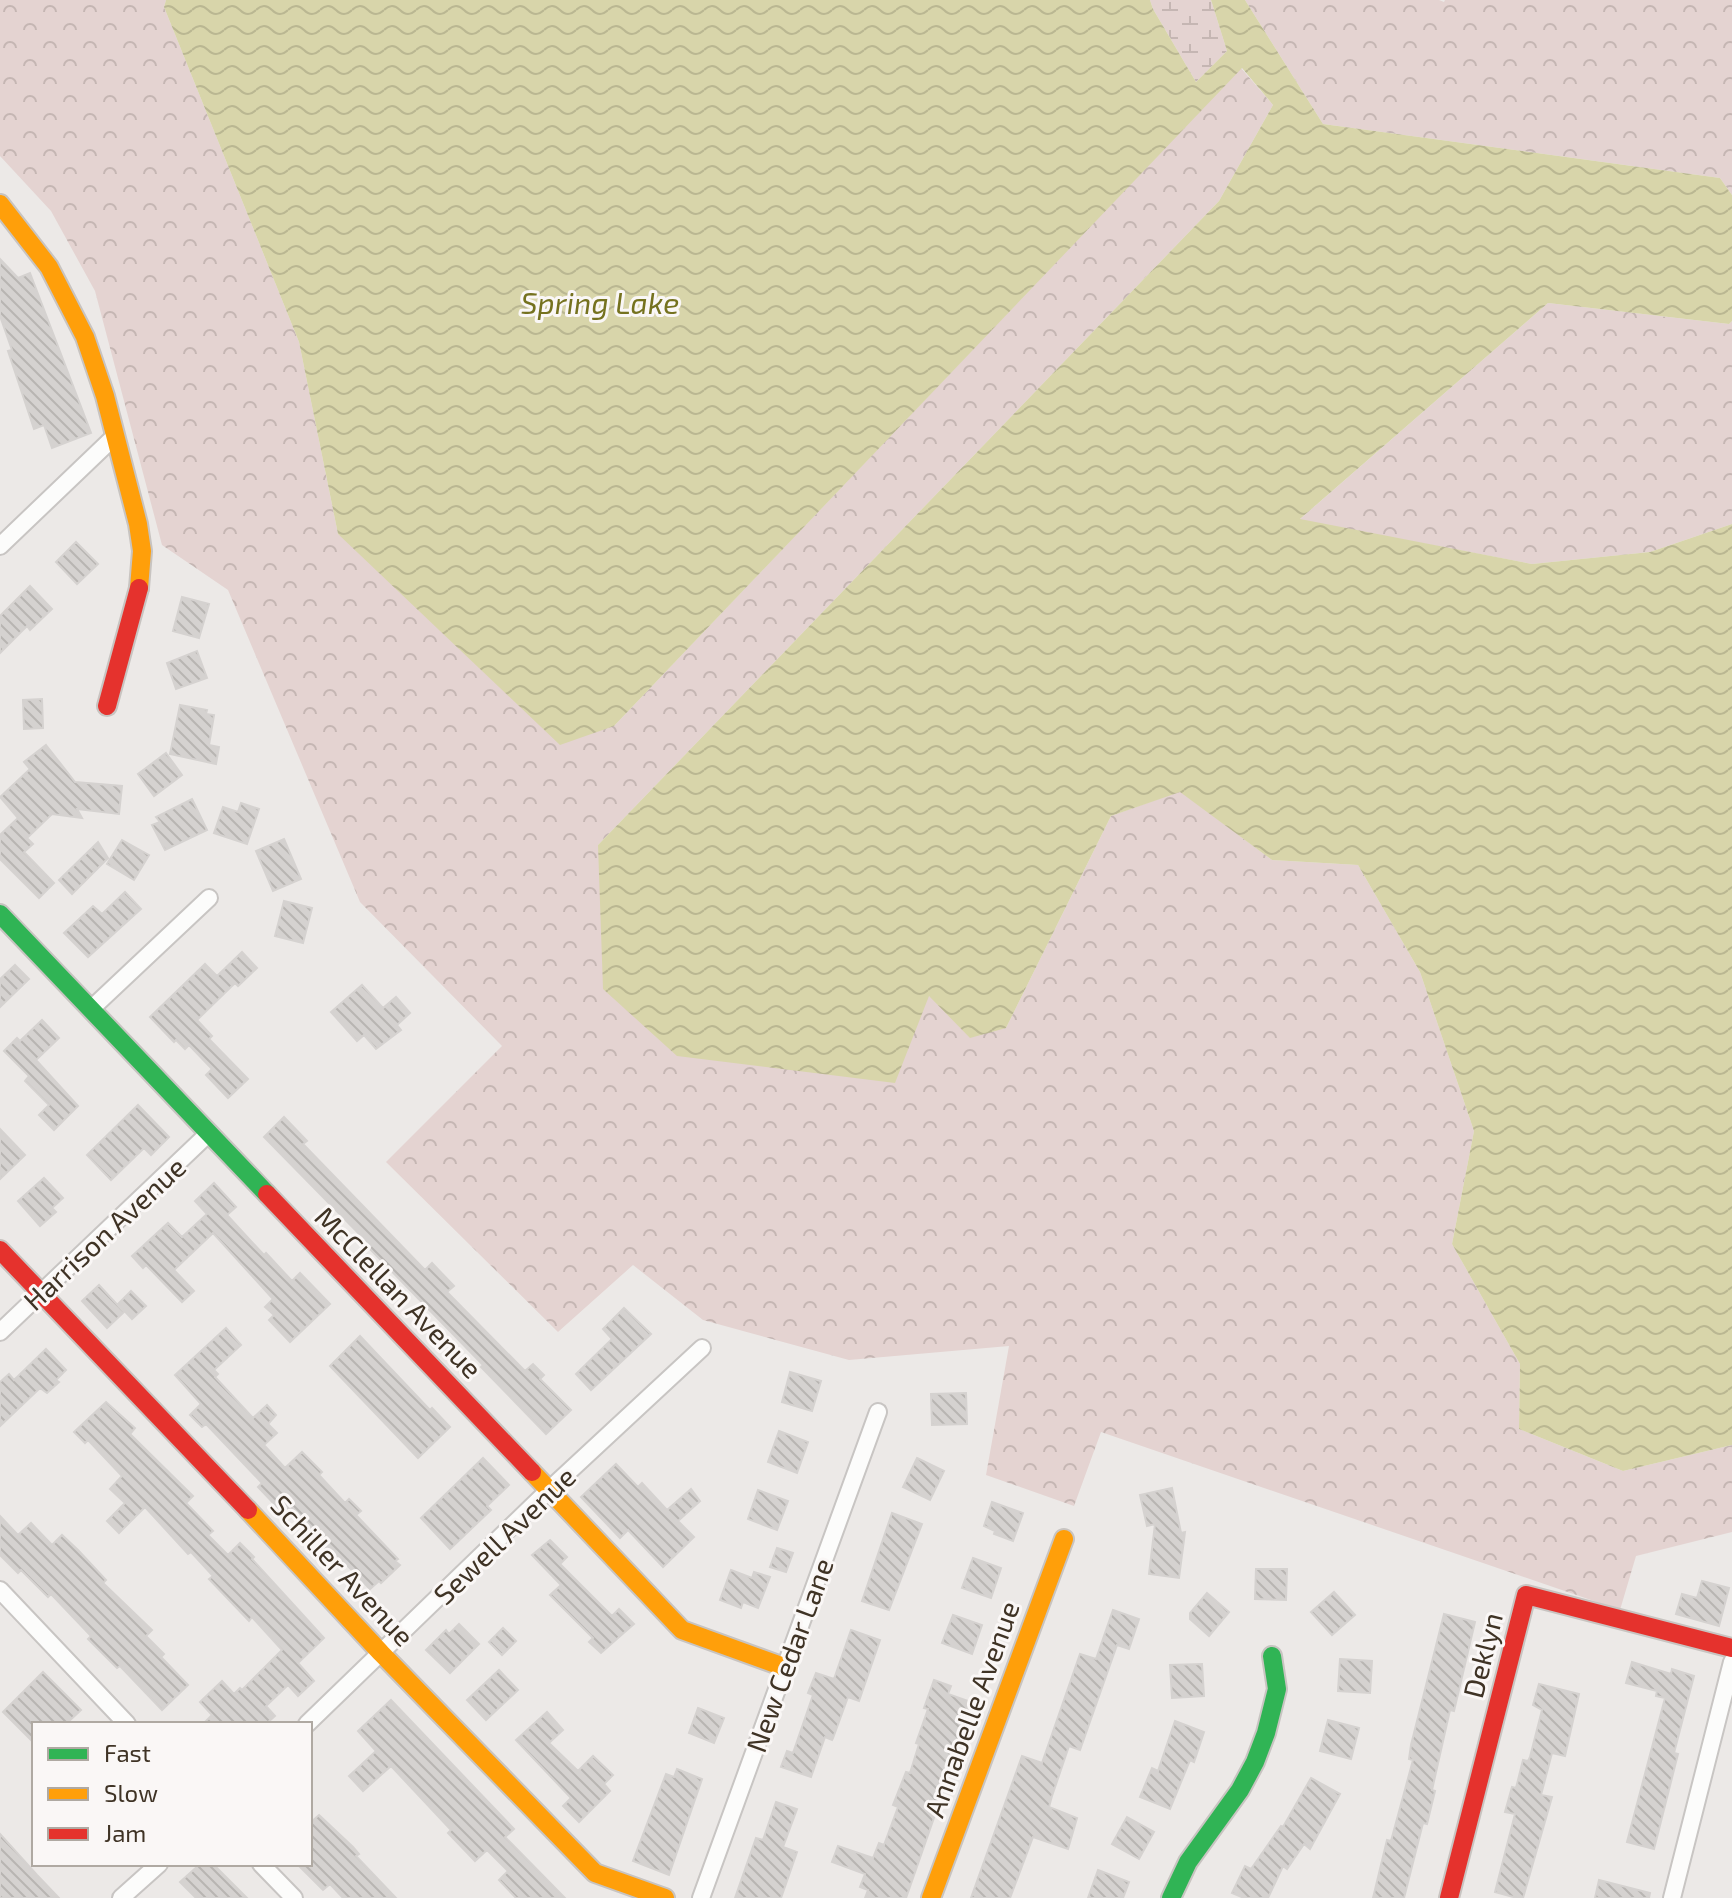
<svg xmlns="http://www.w3.org/2000/svg" width="1732" height="1898" font-family="'Exo 2',sans-serif">
	<defs>
		<pattern id="forest-crowns" width="20" height="18" patternUnits="userSpaceOnUse" patternTransform="scale(2)"><rect width="20" height="18" fill="#e4d3d1"/><path d="M2 6a3 3 0 1 1 6 0M12 15a3 3 0 1 1 6 0" fill="none" stroke="#c5b6b3"/></pattern>
		<pattern id="wetland-marsh" width="20" height="14" patternUnits="userSpaceOnUse" patternTransform="scale(2)"><rect width="20" height="14" fill="#e4d3d1"/><path d="M1 5h8M5 5V1M11 12h8M15 12V8" fill="none" stroke="#c5b6b3"/></pattern>
		<pattern id="water-waves" width="16" height="10" patternUnits="userSpaceOnUse" patternTransform="scale(2)"><rect width="16" height="10" fill="#d8d5aa"/><path d="M0 5q4-4 8 0t8 0" fill="none" stroke="#bab792"/></pattern>
		<pattern id="building-back-hatch" width="6" height="6" patternUnits="userSpaceOnUse" patternTransform="scale(2)"><rect width="6" height="6" fill="#d5d2d0"/><path d="M-1 5l2 2M0 0l6 6M5-1l2 2" fill="none" stroke="#b8b5b2"/></pattern>
	</defs>
	<rect width="100%" height="100%" fill="#ece9e7"/>
	<path fill="url(#forest-crowns)" d="M0 0H166L164 7 299 342 338 534 614 726 1241 68 1273 105 1219 201 598 845 929 996 1006 1028 1111 816 1180 791 1272 860 1358 865 1420 972 1474 1131 1452 1244 1520 1364 1519 1429 1623 1471 1732 1445V1532L1636 1556 1620 1610 1101 1432 1074 1506 986 1475 1009 1346 849 1360 703 1320 633 1265 558 1332 386 1162 502 1046 360 902 228 590 162 545 95 291 51 211 0 156Z
		M1245 0H1439L1444 2 1445 0H1732V195L1720 178 1323 124Z
		M1548 303 1729 324 1732 321V524L1650 552 1532 564 1299 520Z"/>
	<path fill="url(#wetland-marsh)" d="M1150 0H1211L1227 51 1196 82 1153 9Z"/>
	<path fill="url(#water-waves)" d="M166 0H1150L1153 9 1196 82 1227 51 1211 0H1245L1323 124 1720 178 1732 195V321L1729 324 1548 303 1300 519 1532 564 1650 552 1732 524V1445L1623 1471 1519 1429 1520 1364 1452 1244 1474 1131 1420 972 1358 865 1272 860 1180 792 1111 816 1006 1028 970 1038 929 996 895 1083 677 1056 603 989 598 845 1219 201 1273 105 1242 68 614 726 560 745 338 534 299 342 164 7Z"/>
	<path fill="url(#building-back-hatch)" stroke="#d5d2d0" stroke-width="2" d="M0 259 18 278 30 273 91 433 52 448 44 425 34 429 8 351 12 350 0 316Z
		M76 542 98 564 77 584 56 562Z
		M30 586 52 609 30 630 27 626 0 653V616Z
		M182 597 209 604 199 638 173 631Z
		M197 651 207 678 176 689 167 663Z
		M42 699 43 728 24 729 23 700Z
		M180 705 207 710 206 714 214 715 209 745 219 747 216 764 170 754Z
		M46 745 75 782 122 786 119 814 77 809 82 818 52 814 27 838 33 844 24 852 54 883 39 898 0 859V835L18 818 0 797 30 769 24 762Z
		M166 753 182 775 154 796 138 774Z
		M192 799 207 830 165 850 152 825 160 822 156 817Z
		M241 803 259 809 247 844 214 833 223 807 238 812Z
		M284 839 301 879 273 891 256 851Z
		M122 840 149 855 134 880 107 864Z
		M98 842 108 858 72 894 59 880Z
		M125 892 141 909 88 957 64 933 93 906 102 914Z
		M284 901 312 908 303 943 275 936Z
		M242 952 257 968 238 986 235 983 197 1020 212 1036 209 1039 248 1079 228 1098 206 1075 212 1069 189 1045 185 1049 176 1040 174 1042 150 1017 205 964 217 976Z
		M15 965 29 979 0 1007V979Z
		M362 985 383 1008 396 997 410 1013 397 1025 401 1030 376 1049 364 1035 357 1041 331 1012Z
		M42 1020 59 1038 36 1060 78 1106 54 1130 39 1115 49 1105 25 1081 29 1076 4 1051 17 1038 20 1041Z
		M138 1105 169 1137 151 1155 144 1148 111 1180 87 1155Z
		M284 1117 307 1141 303 1144 425 1270 432 1263 454 1286 447 1292 525 1371 533 1364 544 1375 540 1379 571 1410 546 1434 481 1367 483 1365 369 1248 371 1246 264 1137Z
		M0 1129 25 1155 0 1179Z
		M44 1178 63 1198 52 1208 56 1212 40 1226 18 1201Z
		M214 1183 236 1207 227 1215 264 1255 266 1253 292 1281 300 1273 330 1304 290 1342 269 1320 274 1315 265 1307 273 1299 213 1233 174 1270 194 1291 182 1302 146 1265 143 1268 132 1256 168 1223 182 1237 207 1214 195 1201Z
		M99 1285 124 1312 107 1328 82 1301Z
		M131 1291 146 1306 132 1319 118 1304Z
		M624 1308 651 1334 591 1390 576 1374 612 1339 603 1329Z
		M226 1328 241 1345 214 1370 218 1374 215 1377 253 1418 267 1405 276 1415 268 1424 277 1433 264 1445 285 1468 302 1452 322 1472 319 1475 345 1503 349 1499 361 1511 356 1515 398 1559 395 1561 400 1565 381 1583 379 1581 370 1589 343 1561 340 1564 283 1505 279 1509 258 1487 262 1483 206 1424 202 1427 190 1415 201 1404 175 1375Z
		M360 1336 430 1410 432 1408 450 1427 418 1458 330 1366Z
		M46 1349 66 1370 56 1380 59 1382 47 1393 40 1388 0 1426V1382L9 1374 14 1380Z
		M790 1372 821 1381 812 1411 782 1402Z
		M966 1393 967 1424 932 1425 931 1394Z
		M106 1402 135 1428 130 1434 193 1496 186 1503 213 1531 208 1535 228 1555 240 1543 254 1557 252 1559 324 1638 298 1663 314 1681 298 1696 288 1685 266 1706 275 1716 266 1724H203L212 1715 200 1702 222 1681 234 1694 240 1688 242 1690 282 1650 252 1617 249 1621 209 1579 213 1576 191 1552 188 1554 145 1507 119 1533 107 1521 125 1503 110 1489 122 1476 88 1440 85 1443 74 1432Z
		M779 1431 808 1442 797 1473 768 1462Z
		M483 1458 509 1485 487 1506 491 1510 450 1549 421 1518Z
		M917 1458 944 1471 930 1500 903 1487Z
		M616 1464 638 1487 642 1483 667 1510 691 1489 700 1501 678 1521 694 1537 663 1567 628 1530 620 1538 581 1497Z
		M1172 1488 1181 1533 1185 1532 1179 1578 1149 1574 1155 1524 1147 1526 1140 1495Z
		M758 1490 788 1501 777 1530 748 1519Z
		M992 1502 1023 1513 1013 1541 994 1534 995 1531 984 1526Z
		M892 1513 922 1524 889 1610 862 1601Z
		M0 1516 18 1535 31 1523 52 1545 62 1535 78 1550 106 1580 103 1583 152 1630 146 1636 164 1654 161 1657 188 1685 162 1710 120 1666 117 1668 88 1639 91 1636 51 1594 48 1597 21 1570 18 1573 0 1555Z
		M550 1540 567 1557 560 1564 612 1616 619 1609 634 1624 601 1653 589 1642 593 1638 550 1595 561 1585 532 1555Z
		M777 1548 793 1553 786 1572 770 1567Z
		M973 1558 1001 1568 991 1598 962 1588Z
		M1256 1569H1287L1286 1600 1255 1599Z
		M731 1570 752 1578 754 1572 770 1577 758 1608 743 1602 741 1608 720 1600Z
		M1702 1581 1729 1588 1719 1626 1676 1614 1682 1594 1697 1598Z
		M1334 1592 1355 1615 1332 1635 1311 1612Z
		M1207 1593 1229 1612 1209 1636 1190 1619V1613Z
		M1113 1610 1139 1619 1129 1649 1117 1645 1080 1750 1069 1746 1052 1796 1049 1807 1077 1818 1068 1849 1033 1837 1010 1898H971L1022 1756 1042 1763 1080 1654 1096 1659Z
		M1444 1614 1475 1622 1454 1711 1450 1710 1432 1790 1435 1791 1427 1824 1423 1823 1404 1898H1373L1387 1840 1391 1841 1413 1760 1409 1759 1411 1745Z
		M953 1615 982 1625 972 1654 942 1643Z
		M459 1624 479 1644 450 1673 426 1650 446 1630 449 1634Z
		M503 1628 516 1641 502 1655 489 1642Z
		M851 1630 880 1640 859 1701 848 1697 833 1738 832 1740 825 1737 811 1777 781 1767 787 1751 793 1753 813 1695 808 1693 816 1673 834 1679Z
		M1340 1659 1372 1661 1370 1693 1338 1691Z
		M1632 1662 1671 1674 1672 1669 1694 1676 1674 1753 1678 1754 1654 1849 1627 1842 1665 1698 1656 1696 1657 1691 1626 1683Z
		M1202 1664 1204 1696 1172 1698 1170 1665Z
		M499 1670 518 1690 486 1720 467 1700Z
		M43 1672 81 1710 66 1724H34V1743L3 1712Z
		M934 1680 951 1686 948 1694 974 1703 906 1898H865L868 1890 860 1887 865 1874 832 1862 838 1846 873 1858 879 1843 884 1845 898 1807 893 1805 906 1772 910 1773 919 1744 916 1743 928 1709 924 1708Z
		M1539 1684 1579 1694 1565 1756 1552 1753 1541 1795 1552 1797 1523 1898H1517L1495 1892 1515 1814 1505 1812 1512 1787 1516 1788 1523 1760 1528 1761 1530 1757 1542 1710 1533 1705Z
		M391 1700 514 1829 505 1837 565 1898H516L499 1880 508 1871 487 1850 475 1861 448 1833 451 1830 391 1766 363 1791 349 1776 376 1751 358 1731Z
		M698 1708 724 1718 714 1743 689 1733Z
		M547 1712 563 1730 549 1743 578 1771 593 1756 613 1775 604 1784 610 1791 579 1822 563 1806 571 1798 516 1740Z
		M1328 1720 1359 1728 1351 1759 1320 1751Z
		M1175 1721 1204 1732 1194 1762 1190 1760 1170 1809 1140 1797 1152 1768 1158 1771Z
		M677 1769 702 1779 669 1875 633 1861 666 1774 674 1777Z
		M1311 1778 1340 1794 1310 1849 1304 1844 1287 1869 1283 1866 1268 1898H1244L1232 1893 1245 1866 1251 1869 1281 1826 1283 1827Z
		M776 1802 797 1809 783 1847 797 1852 781 1898H735L756 1838 763 1840Z
		M319 1815 353 1847 359 1854 356 1856 396 1898H343L330 1884 323 1890 297 1864H310V1823Z
		M1127 1817 1154 1832 1139 1859 1112 1844Z
		M0 1834 37 1875 59 1898H0Z
		M200 1864H213L247 1898H196L180 1882Z
		M1098 1870 1129 1882 1123 1898H1088Z
		M1599 1880 1650 1893 1649 1898H1595Z"/>
	<g fill="none" stroke-linecap="round" stroke-linejoin="round">
		<defs>
			<path id="street" d="M0 546 115 436
				M91 1009 209 898
				M0 1332 209 1133
				M0 1590 127 1724
				M307 1724 549 1490 702 1348
				M261 1864 294 1898
				M121 1898 159 1864
				M701 1898 878 1412
				M1672 1898 1732 1662"/>
			<path id="fast" d="M0 914 267 1194
				M1171 1898 1188 1862 1240 1790 1255 1762 1266 1733 1277 1689 1272 1656"/>
			<path id="slow" d="M0 204 49 267 85 337 105 396 138 524 142 551 139 588
				M532 1472 682 1630 784 1667
				M248 1510 381 1653 595 1873 665 1898
				M931 1898 1064 1539"/>
			<path id="jam" d="M107 706 139 588
				M267 1194 532 1472
				M0 1250 248 1510
				M1449 1898 1526 1595 1732 1648"/>
		</defs>
		<use href="#street" stroke="#c8c5c3" stroke-width="20"/>
		<use href="#fast" stroke="#c8c4c1" stroke-width="22"/>
		<use href="#slow" stroke="#c8c4c1" stroke-width="22"/>
		<use href="#jam" stroke="#c8c4c1" stroke-width="22"/>
		<use href="#street" stroke="#fcfcfb" stroke-width="16"/>
		<use href="#fast" stroke="#30b455" stroke-width="18"/>
		<use href="#slow" stroke="#ff9f0a" stroke-width="18"/>
		<use href="#jam" stroke="#e5322d" stroke-width="18"/>
	</g>
	<g text-anchor="middle" dominant-baseline="central" stroke-width="6" stroke-linejoin="round" paint-order="stroke">
		<g font-size="28" fill="#3f3325" stroke="#faf7f6">
			<text transform="translate(104 1233) rotate(-43)">Harrison Avenue</text>
			<text transform="translate(399 1292) rotate(46)">McClellan Avenue</text>
			<text transform="translate(504 1535) rotate(-44)">Sewell Avenue</text>
			<text transform="translate(343 1570) rotate(47)">Schiller Avenue</text>
			<text transform="translate(789 1655) rotate(-70)">New Cedar Lane</text>
			<text transform="translate(1482 1655) rotate(-76)">Deklyn</text>
			<text transform="translate(971 1709) rotate(-70)">Annabelle Avenue</text>
		</g>
		<g font-size="30" font-style="italic" fill="#75721f" stroke="#faf7f6">
			<text x="600" y="302">Spring Lake</text>
		</g>
	</g>
	<rect x="32" y="1722" width="280" height="144" fill="#faf7f6" stroke="#afa9a2" stroke-width="2"/>
	<rect x="48" y="1748" width="40" height="12" fill="#30b455" stroke="#afa9a2" stroke-width="2"/>
	<text x="104" y="1762" font-size="24" fill="#3f3325">Fast</text>
	<rect x="48" y="1788" width="40" height="12" fill="#ff9f0a" stroke="#afa9a2" stroke-width="2"/>
	<text x="104" y="1802" font-size="24" fill="#3f3325">Slow</text>
	<rect x="48" y="1828" width="40" height="12" fill="#e5322d" stroke="#afa9a2" stroke-width="2"/>
	<text x="104" y="1842" font-size="24" fill="#3f3325">Jam</text>
</svg>
